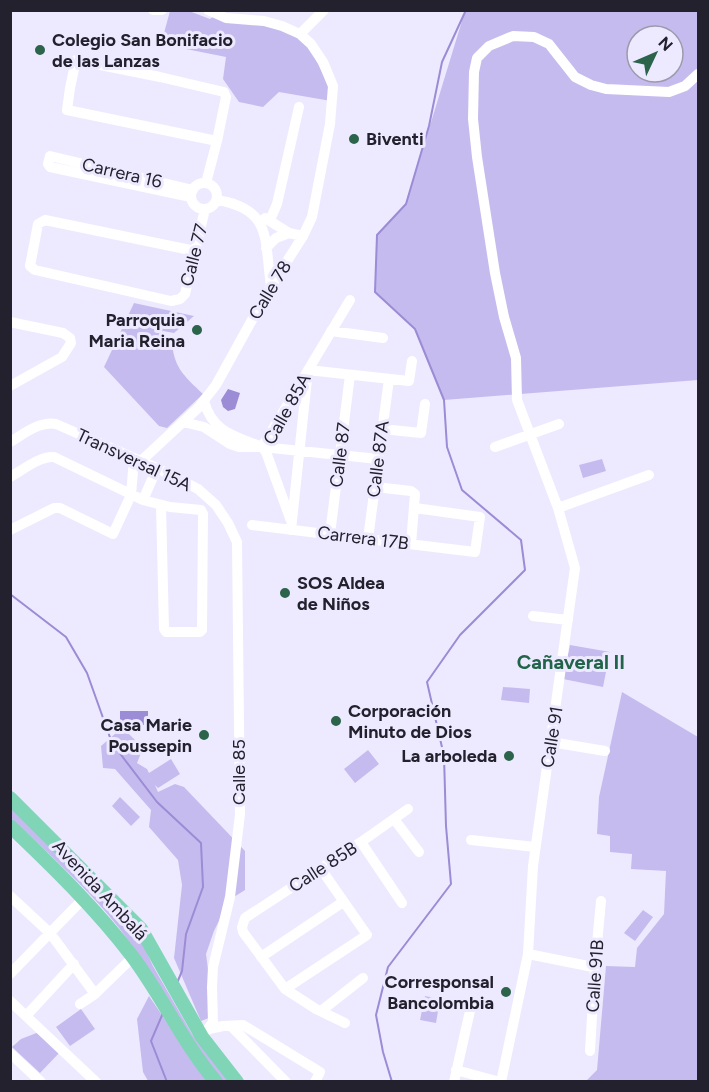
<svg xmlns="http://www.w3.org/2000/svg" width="709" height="1092" font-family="Figtree,sans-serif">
	<rect width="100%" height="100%" fill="#edeaff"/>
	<path fill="#c6bbef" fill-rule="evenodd" d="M170 11H189L210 19 214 16 283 28 309 46 330 88 331 101 279 92 263 107 239 102 223 79 226 57 161 44Z
		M465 11H698V380L444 400 415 329 375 292 377 235 406 204ZM637 36H673V72H637Z
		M134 303 194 316 174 333 163 331 162 336 172 340C173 367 184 376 203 394L167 428 159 426 104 367Z
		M602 459 606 471 583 478 579 465Z
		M570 645 610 652 603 687 563 679Z
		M503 687 530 689 529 703 501 700Z
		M622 692 698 737V1081L585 1082 597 1070 606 966 635 967 637 948 664 914 666 871 631 869 632 854 610 852V836L597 834 599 797Z
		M127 732 143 748 137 763 147 769 149 773 171 759 180 774 158 788 155 785 158 792 175 784 184 787 245 851V890L229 900 214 931 206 954 214 1016 201 1021 174 958 182 885 178 860 149 827 151 810 115 769 103 768 101 746 116 733Z
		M368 750 379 764 355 783 344 769Z
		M120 797 140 817 131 826 112 806Z
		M10 805 137 932 153 966 192 1034 230 1081H221C186 1041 163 992 133 947 102 901 51 856 11 818Z
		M643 910 653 917 635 941 624 933Z
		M149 996 207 1081H148L143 1072 137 1019Z
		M425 996 440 999 436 1023 420 1020Z
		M81 1009 95 1029 70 1046 56 1027Z
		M39 1032 60 1052 40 1073 12 1047 21 1039Z"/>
	<path fill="#9c8bd5" d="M228 389 240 393 235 409 228 411 223 407 221 400Z
		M120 711H148V725H120Z"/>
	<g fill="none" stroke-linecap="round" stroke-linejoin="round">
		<path stroke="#9c8bd5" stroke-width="2" d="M10 594 66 637 87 673 112 743 157 802 201 843 203 887 186 934 182 971 177 983
			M163 1013 151 1041 167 1082
			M392 1082 383 1052 376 1015 388 967 451 884 446 826 444 756 427 682 460 635 525 570 521 540 462 490 447 447 444 400 415 329 375 292 377 235 406 204 429 126 442 62 466 10"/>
		<path stroke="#fff" stroke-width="10" d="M153 10H162
			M300 34 324 10
			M206 183 217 141 226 97 224 92 160 77 76 60 70 88 67 110 217 141
			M191 196a13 13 0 1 1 26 0a13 13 0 1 1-26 0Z
			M191 197 50 167 48 164 50 156 193 190
			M217 200C273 209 264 240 271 286
			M265 218 289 233 303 236
			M270 220 277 204 299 107
			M266 248 276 238 289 233
			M195 251 45 220 38 224 30 266 35 270 171 301 180 299 185 294 205 209
			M10 322 63 333 70 338 71 343 62 357 10 386
			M331 331 383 338
			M204 401C212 432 235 436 262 447L266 452 291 521
			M183 422 204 427 230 444 239 447H262L378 459
			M382 429 421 433 425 404
			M10 442C24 434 39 421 56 424L157 468 198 489 216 505 228 523 237 542 240 814 230 897 213 967 212 987 213 1022 202 1037
			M262 447 350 300
			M495 447 559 424
			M141 461 198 408 216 385 268 291 303 236 312 217 330 124 333 86 323 62 311 44 300 34 282 26 264 21 226 18 208 10
			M10 477C23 470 39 456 54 457L143 500 170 507 201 510 203 514 202 630 200 632H166L164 629 161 506
			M375 487 411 491 415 494 411 544
			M143 500 157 468
			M558 508 649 475
			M252 525 475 552 480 517 415 508
			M10 530 54 508H60L113 534 131 495 134 459
			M291 530 308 370 409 381 412 361
			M330 534 350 375
			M368 539 389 379
			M533 616 568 620
			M551 742 605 751
			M394 819 419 852
			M471 840 535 847
			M361 842 402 903
			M10 896 50 933 95 994
			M242 927 245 918 361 842 408 809
			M242 927 243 932 285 989 316 1009 345 1023
			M528 954 593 967 595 965
			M261 957 343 902
			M10 974 84 898
			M285 989 367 935 321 869
			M10 1001 96 1082
			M80 1004 95 994 133 957
			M321 1011 363 978
			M26 1016 74 964
			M231 1026 286 1082
			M209 1029 223 1026 243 1025 320 1072 315 1082
			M590 1051 595 965 601 901
			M10 1053 41 1082
			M456 1070 500 1082
			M454 1082 472 1002
			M501 1082 528 954 533 866 575 568 558 508 517 400 516 358 504 317 495 273 477 157 473 119 474 72 477 58 489 46 513 36 534 37 549 44 575 77 591 85 606 89 669 92 685 86 698 74"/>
		<path stroke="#7fd5b6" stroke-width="14" d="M10 798 141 929 202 1037 237 1082
			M10 826C53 867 96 909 132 956 162 996 183 1043 216 1082"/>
	</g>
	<g fill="#2b634b" stroke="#edeaff" stroke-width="2">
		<circle cx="40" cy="50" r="6"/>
		<circle cx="354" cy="139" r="6"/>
		<circle cx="197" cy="330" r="6"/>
		<circle cx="285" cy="593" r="6"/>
		<circle cx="336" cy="721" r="6"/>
		<circle cx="204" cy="735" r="6"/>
		<circle cx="509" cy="756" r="6"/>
		<circle cx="506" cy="992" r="6"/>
	</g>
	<g text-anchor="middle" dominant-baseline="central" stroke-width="6" stroke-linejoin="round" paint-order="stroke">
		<g font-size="18" font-weight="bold" fill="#23212e" stroke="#edeaff" text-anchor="start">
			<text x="52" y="40">Colegio San Bonifacio<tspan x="52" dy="21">de las Lanzas</tspan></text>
			<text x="366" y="139">Biventi</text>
			<text x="185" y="320" text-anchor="end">Parroquia<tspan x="185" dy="21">Maria Reina</tspan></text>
			<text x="297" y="583">SOS Aldea<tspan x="297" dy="21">de Niños</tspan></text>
			<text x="348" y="711">Corporación<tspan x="348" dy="21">Minuto de Dios</tspan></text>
			<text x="192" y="725" text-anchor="end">Casa Marie<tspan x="192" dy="21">Poussepin</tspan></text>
			<text x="497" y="756" text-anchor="end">La arboleda</text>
			<text x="494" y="982" text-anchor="end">Corresponsal<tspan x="494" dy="21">Bancolombia</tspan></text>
		</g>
		<g font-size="18" fill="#23212e" stroke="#edeaff">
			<text transform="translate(122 173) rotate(13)">Carrera 16</text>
			<text transform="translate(194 255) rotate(-76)">Calle 77</text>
			<text transform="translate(270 290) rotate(-59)">Calle 78</text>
			<text transform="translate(287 409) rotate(-61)">Calle 85A</text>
			<text transform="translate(340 455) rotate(-83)">Calle 87</text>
			<text transform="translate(378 459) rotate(-83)">Calle 87A</text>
			<text transform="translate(134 460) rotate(25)">Transversal 15A</text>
			<text transform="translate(363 538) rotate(7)">Carrera 17B</text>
			<text transform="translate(552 737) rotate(-81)">Calle 91</text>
			<text transform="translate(239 772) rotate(-90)">Calle 85</text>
			<text transform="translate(323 867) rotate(-33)">Calle 85B</text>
			<text transform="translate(100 890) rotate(47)">Avenida Ambalá</text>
			<text transform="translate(595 976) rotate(-86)">Calle 91B</text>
		</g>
		<g font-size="20" font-weight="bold" fill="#226449" stroke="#edeaff">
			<text x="571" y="662">Cañaveral II</text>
		</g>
	</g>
	<rect width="709" height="1092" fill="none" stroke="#23212e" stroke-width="24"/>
	<g transform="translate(655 54) rotate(46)"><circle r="28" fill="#edeaff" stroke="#9c9aab" stroke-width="1.5"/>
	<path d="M0-4.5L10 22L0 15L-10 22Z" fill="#2b634b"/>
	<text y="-9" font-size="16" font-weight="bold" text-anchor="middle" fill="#23212e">N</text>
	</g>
</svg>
